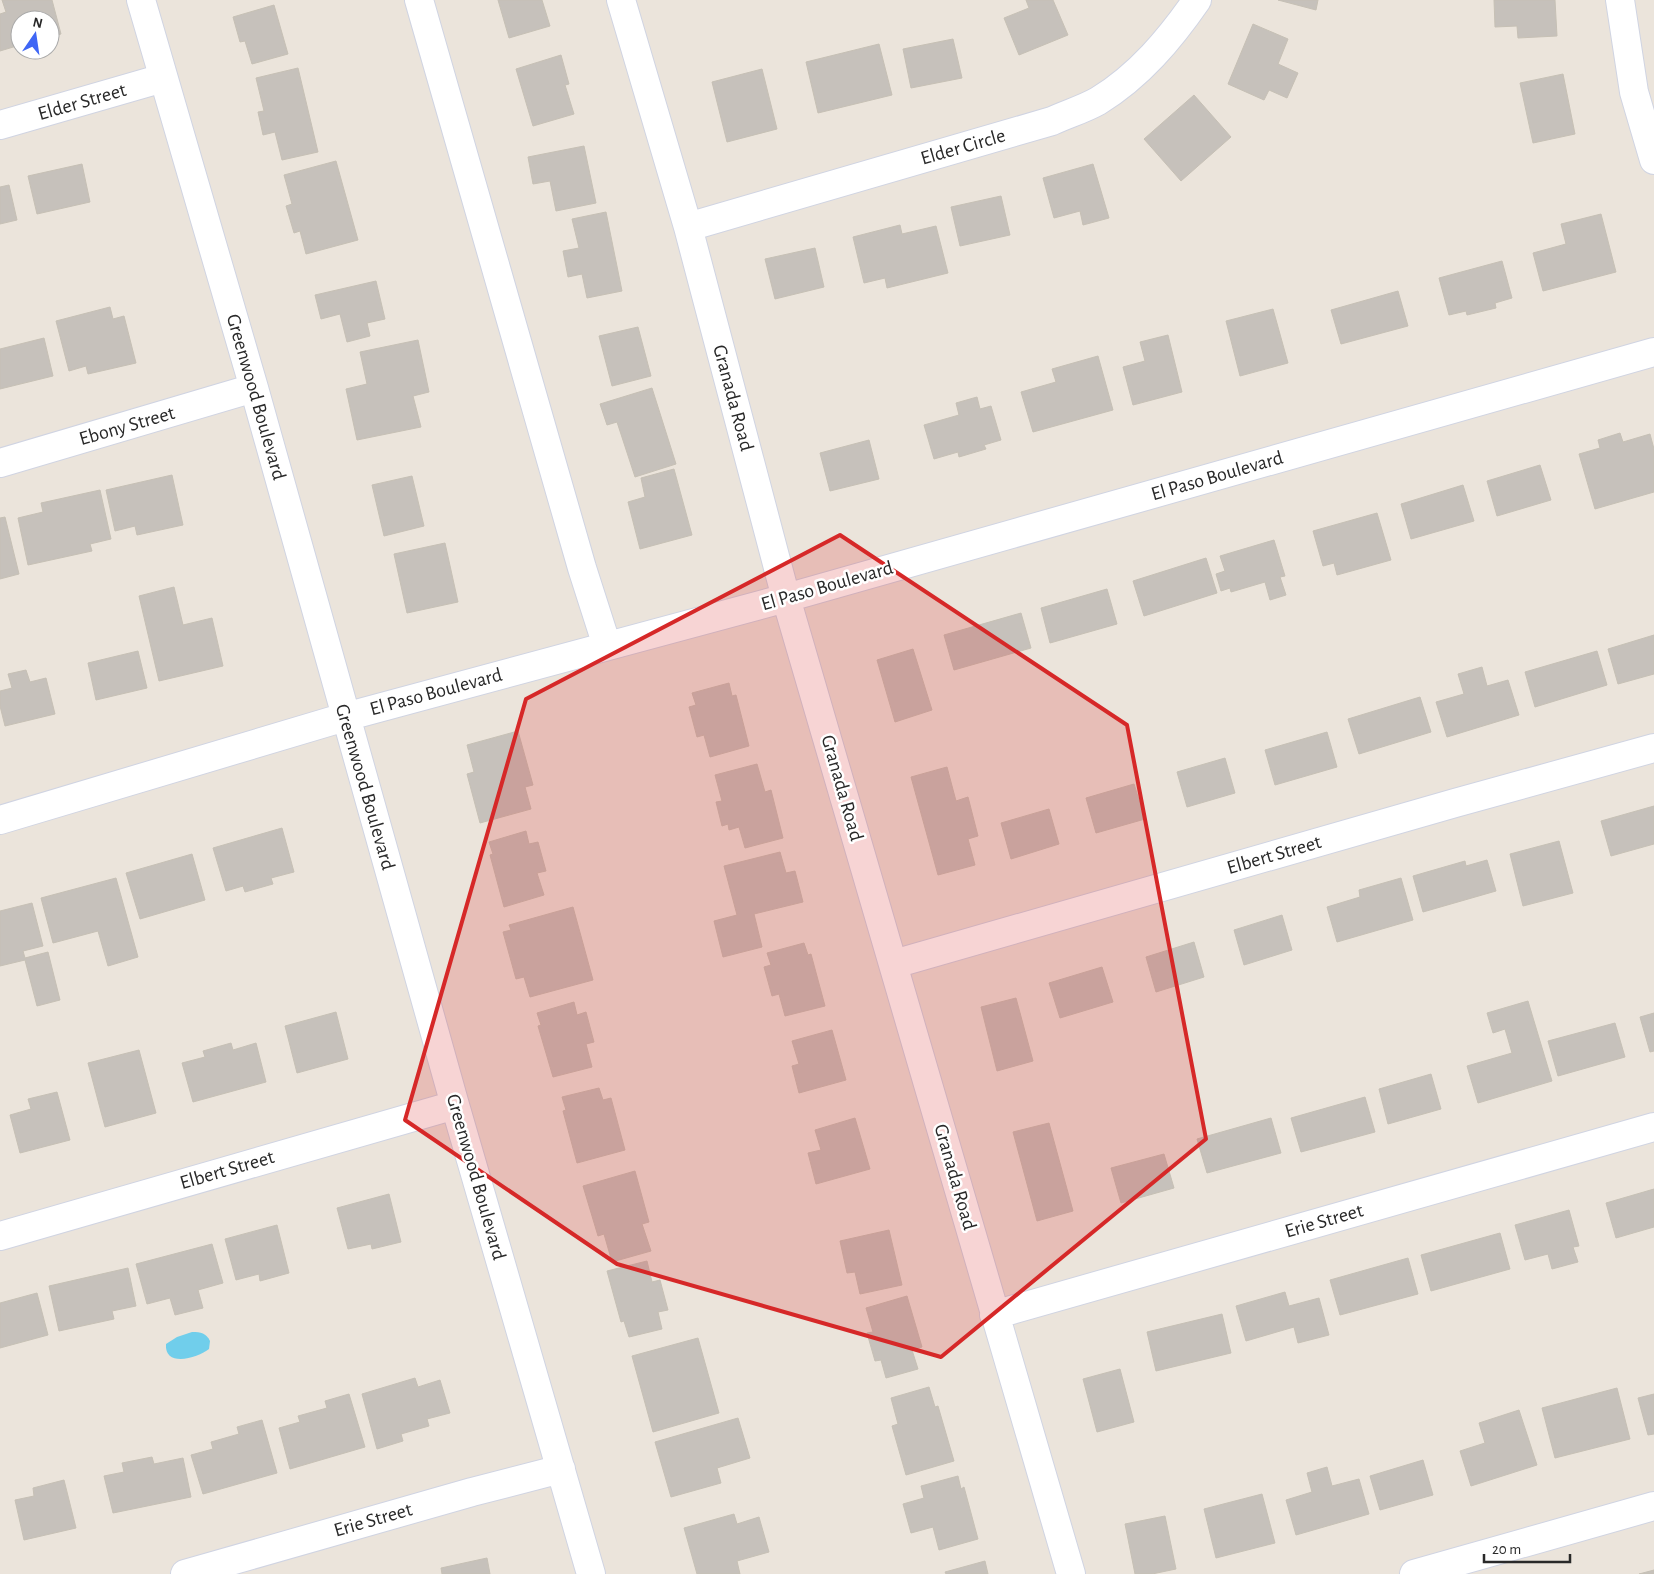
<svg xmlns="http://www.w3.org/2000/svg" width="1654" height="1574" font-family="'Alegreya Sans',sans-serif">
	<rect width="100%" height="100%" fill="#ebe4db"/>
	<path fill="#70ceeb" d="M192 1332C201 1332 206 1333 210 1341L209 1349C198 1358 164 1368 166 1344L177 1337Z"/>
	<path fill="#c6c1bb" stroke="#c6c0b5" d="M2 0H52L61 34 50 37V20H20V45L0 51V14L6 12Z
		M498 0H542L550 26 509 38Z
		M1026 0H1053L1068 35 1019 55 1004 18 1029 8Z
		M1278 0H1318L1316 10Z
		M1494 0H1555L1557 36 1518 38 1517 26 1495 27Z
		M274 5 288 54 252 64 245 41 240 42 233 17Z
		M1253 24 1288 39 1278 64 1298 73 1287 98 1269 90 1264 100 1228 84Z
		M953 39 962 78 911 88 903 49Z
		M879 44 892 95 818 113 806 62Z
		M561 55 569 84 565 85 574 114 533 126 516 69Z
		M298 68 318 152 282 160 275 132 263 135 258 112 264 111 256 78Z
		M762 69 777 129 727 142 712 82Z
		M1563 74 1575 134 1533 143 1520 83Z
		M1194 95 1231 137 1181 181 1144 139Z
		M584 146 596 203 556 211 550 181 533 184 528 157Z
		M336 161 358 240 306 254 300 231 294 233 286 206 292 204 284 175Z
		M82 164 90 202 37 214 28 176Z
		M1093 164 1109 218 1083 225 1080 211 1054 218 1043 178Z
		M9 185 17 220 0 224V187Z
		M1001 196 1010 235 960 246 951 207Z
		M606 212 622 291 587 298 582 274 568 277 563 251 579 248 572 219Z
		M1601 214 1616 272 1543 291 1533 253 1566 244 1561 224Z
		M900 225 902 234 936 226 948 273 887 288 885 278 864 283 853 237Z
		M815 248 824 287 775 299 765 259Z
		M1502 261 1512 298 1495 303 1496 308 1467 315 1466 311 1449 315 1439 278Z
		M376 281 385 319 367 323 370 336 347 342 340 314 321 319 315 295Z
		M1398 291 1408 326 1341 344 1331 310Z
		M110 307 113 319 124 316 136 363 88 374 86 366 69 371 56 321Z
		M1273 309 1288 363 1240 376 1226 321Z
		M638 327 651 376 612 386 599 336Z
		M1168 335 1182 392 1133 405 1123 367 1145 361 1140 342Z
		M44 338 53 376 0 389V349Z
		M418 340 429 392 413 396 421 427 357 440 346 389 367 384 360 352Z
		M1098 356 1113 410 1033 432 1021 392 1056 382 1052 369Z
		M652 388 676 464 635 477 617 422 607 425 600 404Z
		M977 397 980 409 991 406 1001 440 984 445 986 449 959 457 958 452 934 459 924 425 959 415 956 403Z
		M1620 433 1623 442 1650 434 1654 449V492L1595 509 1579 454 1600 448 1598 440Z
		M869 440 879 479 830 491 820 453Z
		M1540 465 1551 500 1497 516 1487 481Z
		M674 469 692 535 640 549 628 502 645 497 641 478Z
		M172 475 183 525 137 535 135 526 115 531 106 490Z
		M412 476 424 526 384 536 372 485Z
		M1463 485 1474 521 1411 539 1401 504Z
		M100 490 111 539 90 544 92 551 28 565 18 518 43 512 41 503Z
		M1377 513 1391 560 1337 575 1334 563 1323 566 1313 531Z
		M5 517 19 574 0 579V518Z
		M1274 540 1285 576 1280 577 1286 595 1270 600 1265 582 1231 592 1230 588 1221 591 1216 574 1225 571 1220 556Z
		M445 543 458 602 407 613 394 554Z
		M1206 558 1217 593 1144 616 1133 581Z
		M174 587 183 625 212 618 223 666 159 681 139 596Z
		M1107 589 1117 624 1050 643 1041 608Z
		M1021 613 1031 648 954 670 944 635Z
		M1654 635V674L1618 684 1608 649Z
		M913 649 932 710 895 722 877 660Z
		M138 651 147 688 96 700 88 663Z
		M1597 651 1607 685 1535 707 1525 672Z
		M1482 667 1487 686 1508 680 1519 715 1447 737 1436 702 1464 694 1458 674Z
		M26 670 30 682 46 678 55 714 5 726 0 706V691L12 688 8 674Z
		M729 683 732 696 736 695 749 746 710 757 704 735 697 737 689 707 696 705 692 693Z
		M1420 697 1431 732 1359 754 1348 719Z
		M518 731 533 785 525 787 531 809 480 823 467 774 474 772 467 745Z
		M1327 732 1337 767 1275 785 1265 750Z
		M1225 758 1235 793 1187 807 1177 772Z
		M757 764 765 792 771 790 783 838 745 848 739 827 729 830 728 824 722 826 716 802 722 801 715 775Z
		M947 767 956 801 968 797 978 836 968 839 975 865 938 875 911 777Z
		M1134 784 1145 819 1096 833 1086 798Z
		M1654 806V844L1611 856 1601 821Z
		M1049 809 1059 844 1011 859 1001 823Z
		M282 828 294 872 271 878 273 884 245 892 243 886 226 891 213 848Z
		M526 831 529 844 538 842 546 871 537 873 544 895 504 907 490 855 493 854 489 842Z
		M1559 841 1573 893 1523 906 1510 854Z
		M780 852 786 873 795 871 803 902 754 914 762 947 723 957 714 921 737 915 724 866Z
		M192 854 205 900 140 919 126 873Z
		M1487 860 1496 891 1423 912 1413 876 1465 861 1466 866Z
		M116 878 138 957 108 966 98 931 53 943 41 898Z
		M1401 878 1413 920 1337 942 1327 907 1360 897 1359 890Z
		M32 903 43 946 23 951 25 958 48 952 60 1000 37 1006 25 960 0 966V911Z
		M573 907 593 980 530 997 524 977 516 979 503 932 511 930 509 925Z
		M1282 915 1292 950 1244 965 1234 930Z
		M1194 942 1204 977 1156 992 1146 957Z
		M804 943 808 955 811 954 825 1006 785 1016 779 994 772 996 764 967 771 965 767 953Z
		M1102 967 1113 1002 1060 1018 1049 983Z
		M1016 998 1033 1061 997 1071 981 1007Z
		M1528 1001 1552 1081 1478 1103 1467 1066 1512 1053 1505 1029 1493 1033 1487 1013Z
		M574 1002 577 1015 586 1012 594 1042 586 1044 592 1067 553 1077 538 1026 541 1025 537 1013Z
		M336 1012 348 1059 297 1073 285 1026Z
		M1654 1013V1051L1650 1052 1640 1017Z
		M1615 1023 1625 1057 1558 1076 1548 1041Z
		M832 1030 846 1080 799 1093 792 1066 799 1064 792 1041Z
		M231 1043 233 1050 256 1043 266 1082 193 1102 182 1063 205 1057 203 1051Z
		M139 1050 156 1113 105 1127 88 1063Z
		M1431 1074 1441 1109 1388 1124 1379 1089Z
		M599 1088 603 1100 611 1098 625 1150 577 1163 563 1111 566 1110 562 1097Z
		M57 1092 70 1140 20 1153 10 1115 31 1109 28 1099Z
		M1365 1097 1375 1132 1301 1152 1291 1118Z
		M855 1118 870 1169 816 1184 808 1153 821 1150 815 1130Z
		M1271 1118 1281 1153 1207 1173 1197 1139Z
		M1049 1123 1073 1211 1037 1221 1013 1132Z
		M1164 1154 1174 1188 1121 1203 1111 1168Z
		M635 1171 649 1222 642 1224 651 1251 612 1262 604 1234 598 1236 583 1186Z
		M1654 1189V1227L1616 1238 1606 1203Z
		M389 1194 401 1242 372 1249 371 1244 348 1249 337 1208Z
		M1569 1210 1579 1246 1573 1247 1578 1262 1552 1269 1548 1254 1525 1260 1515 1225Z
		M277 1225 289 1273 260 1281 259 1274 236 1280 225 1239Z
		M889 1230 902 1285 860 1294 855 1272 847 1273 840 1241Z
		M1500 1233 1510 1269 1431 1291 1421 1255Z
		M212 1244 223 1283 198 1290 203 1308 175 1315 170 1298 147 1304 136 1264Z
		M1408 1258 1418 1294 1340 1315 1330 1280Z
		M647 1261 652 1282 660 1280 668 1310 658 1312 662 1329 629 1337 624 1321 621 1322 607 1271Z
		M128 1268 136 1306 112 1311 114 1319 59 1331 49 1286Z
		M1285 1292 1289 1306 1319 1298 1329 1335 1298 1343 1294 1327 1246 1341 1236 1306Z
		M37 1293 48 1335 0 1348V1303Z
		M907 1296 922 1347 912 1350 918 1369 886 1378 881 1360 875 1361 867 1333 873 1332 866 1308Z
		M1222 1314 1231 1353 1156 1371 1147 1332Z
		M698 1338 719 1413 653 1432 632 1356Z
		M1120 1369 1134 1422 1097 1432 1083 1379Z
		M415 1378 418 1387 440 1380 450 1413 427 1419 429 1426 401 1434 403 1441 377 1449 362 1394Z
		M929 1387 935 1407 938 1406 954 1461 906 1475 892 1426 898 1424 891 1398Z
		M1617 1388 1630 1439 1555 1458 1542 1408Z
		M349 1394 365 1447 290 1469 279 1428 300 1422 298 1416 327 1408 325 1401Z
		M1654 1394V1434L1648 1435 1638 1398Z
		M1519 1410 1537 1465 1471 1486 1460 1451 1485 1443 1479 1423Z
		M738 1418 750 1458 717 1468 721 1483 671 1497 655 1442Z
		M262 1420 277 1473 203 1494 191 1455 213 1449 211 1442 239 1434 237 1427Z
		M152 1457 154 1464 183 1458 191 1497 113 1513 104 1476 124 1472 122 1463Z
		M1423 1460 1433 1495 1380 1510 1370 1476Z
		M1327 1467 1332 1486 1359 1479 1369 1514 1296 1535 1286 1500 1312 1492 1307 1473Z
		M958 1476 961 1489 964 1487 978 1539 939 1550 933 1527 911 1533 903 1504 924 1498 921 1486Z
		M64 1480 76 1528 24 1540 15 1500 34 1496 33 1488Z
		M1262 1494 1275 1543 1216 1558 1204 1509Z
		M734 1514 737 1524 759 1517 769 1552 737 1561 740 1574H697L684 1528Z
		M1165 1516 1176 1569 1152 1574H1135L1125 1524Z
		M487 1558 490 1574H442L441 1568Z
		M985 1561 988 1574H946L945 1572Z
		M1654 1570V1574H1639Z"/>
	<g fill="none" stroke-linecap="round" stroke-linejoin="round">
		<defs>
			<path id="minor" d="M141 0 254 388 455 1105 591 1574
				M419 0 582 568 607 646
				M621 0 688 227 786 598 1071 1574
				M1620 0 1634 92 1654 160
				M0 125 163 78
				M688 227 1052 121C1067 114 1084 109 1098 101 1139 76 1170 39 1197 0
				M0 463 254 388
				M0 820 345 717 786 598 1654 352
				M894 964 1455 803 1654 748
				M0 1236 455 1105
				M994 1315 1654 1127
				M185 1574 472 1492 561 1469
				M1414 1574 1654 1506"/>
		</defs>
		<use href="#minor" stroke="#d0d4e2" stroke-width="30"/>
		<use href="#minor" stroke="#fff" stroke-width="28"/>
	</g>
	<path fill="#d62828" fill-opacity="0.2" stroke="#d62828" stroke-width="4" stroke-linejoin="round" d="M840 535 1127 725 1206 1139 941 1357 617 1264 405 1120 526 699Z"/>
	<g text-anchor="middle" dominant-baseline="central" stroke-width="5" stroke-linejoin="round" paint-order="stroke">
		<g font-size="20" fill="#292929" stroke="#fff">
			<text transform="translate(82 102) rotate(-16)">Elder Street</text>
			<text transform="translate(963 147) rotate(-16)">Elder Circle</text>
			<text transform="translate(256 397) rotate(74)">Greenwood Boulevard</text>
			<text transform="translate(733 398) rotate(75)">Granada Road</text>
			<text transform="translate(127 426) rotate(-16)">Ebony Street</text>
			<text transform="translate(1217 476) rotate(-16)">El Paso Boulevard</text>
			<text transform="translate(827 586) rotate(-16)">El Paso Boulevard</text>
			<text transform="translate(436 692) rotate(-15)">El Paso Boulevard</text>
			<text transform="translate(365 787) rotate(74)">Greenwood Boulevard</text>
			<text transform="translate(842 788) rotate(74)">Granada Road</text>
			<text transform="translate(1274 855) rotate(-16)">Elbert Street</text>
			<text transform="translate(227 1170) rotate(-16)">Elbert Street</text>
			<text transform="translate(476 1177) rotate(74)">Greenwood Boulevard</text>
			<text transform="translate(955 1177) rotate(74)">Granada Road</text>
			<text transform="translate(1324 1221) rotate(-16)">Erie Street</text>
			<text transform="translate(373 1520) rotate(-16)">Erie Street</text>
		</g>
	</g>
	<g transform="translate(35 35) rotate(13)"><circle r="24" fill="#ffffff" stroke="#a9a9a9"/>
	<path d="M0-4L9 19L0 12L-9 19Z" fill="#3f66f5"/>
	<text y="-8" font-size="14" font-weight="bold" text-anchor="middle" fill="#292929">N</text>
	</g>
	<path d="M1484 1554v8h86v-8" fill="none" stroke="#292929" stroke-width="2.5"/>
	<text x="1492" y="1554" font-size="15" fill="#292929" stroke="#ffffff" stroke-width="4" paint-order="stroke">20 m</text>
</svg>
